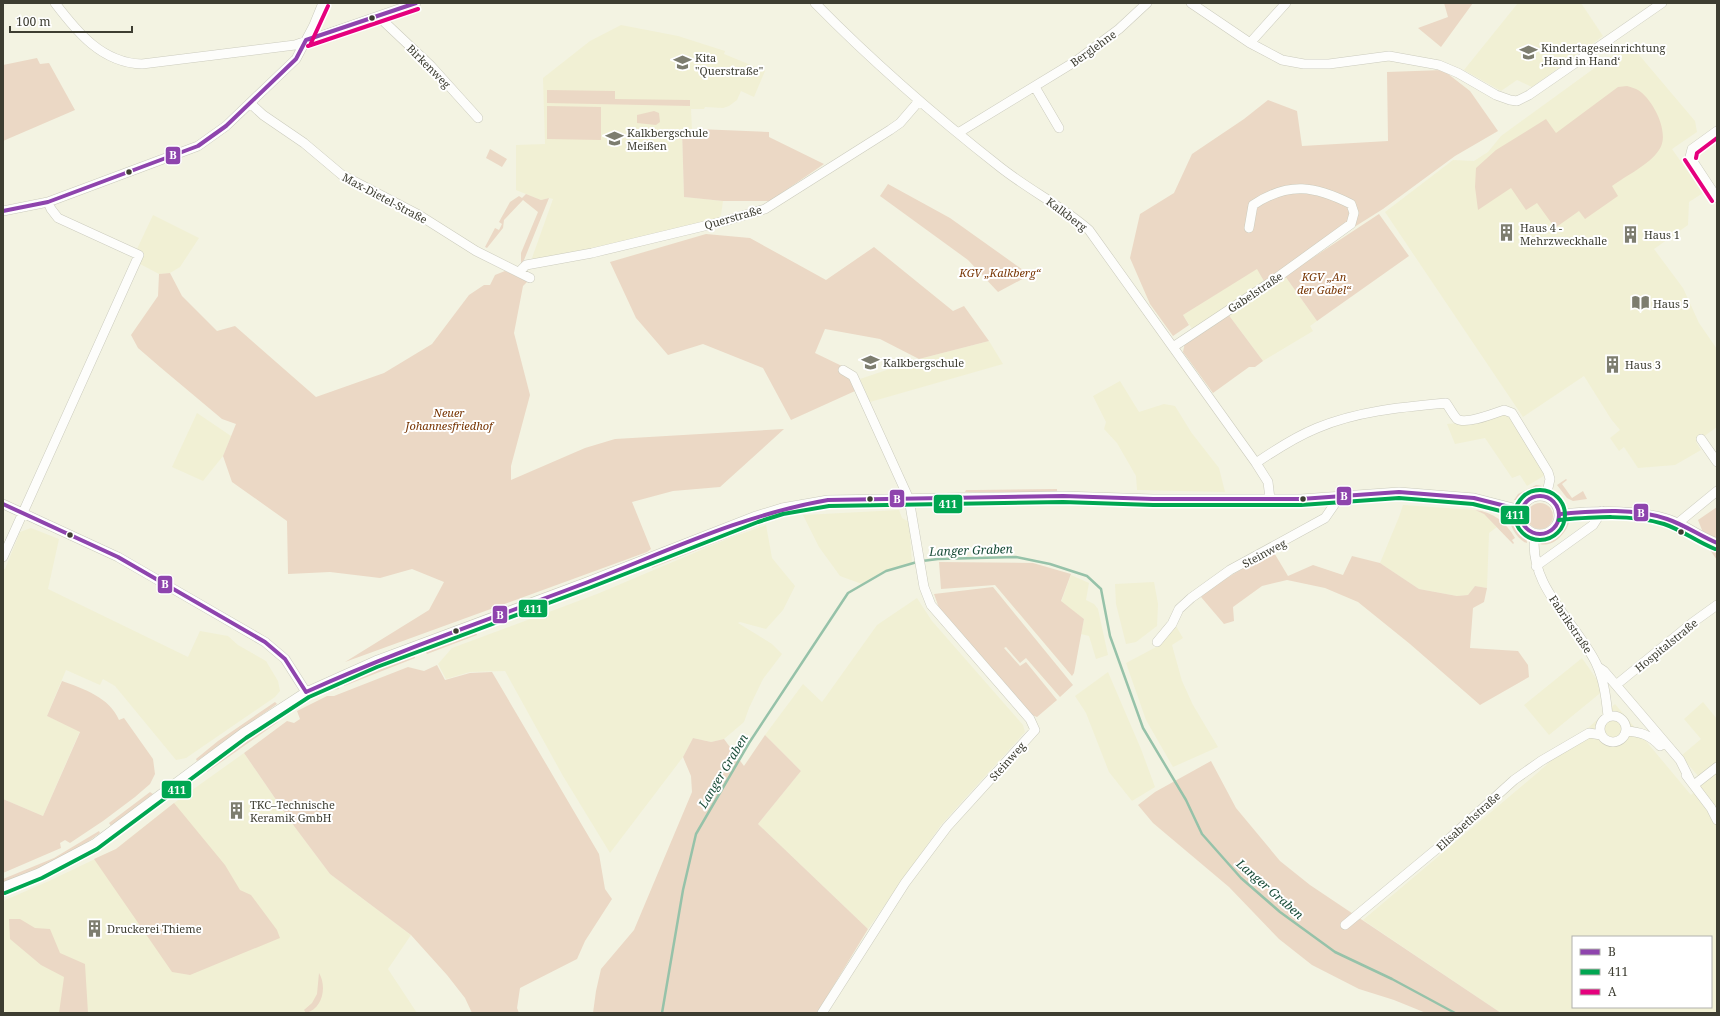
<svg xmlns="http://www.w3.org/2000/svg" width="1720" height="1016" font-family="'Noto Serif',serif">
	<rect width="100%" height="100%" fill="#f3f3e2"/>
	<path fill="#f1f0d4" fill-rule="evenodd" d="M1518 3H1581L1603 36 1532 87 1517 80 1501 91 1464 70Z
		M621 25 678 36 725 51 724 54 765 71 754 97 741 91 737 100 729 106 723 108 705 107 704 109H691L692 131 682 130 684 197 723 201 721 215 719 218 684 228 536 260 532 258 553 199 549 198 541 200 516 190V145L545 144 543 78 590 41Z
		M1629 43 1695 121 1697 132 1672 149 1703 193 1689 202 1688 225 1654 249 1683 288 1699 323 1717 349V427L1696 442 1701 450 1675 465 1638 468 1624 447 1619 451 1610 438 1620 430 1611 419 1584 376 1523 417 1385 212 1453 160 1474 161 1488 152 1501 136Z
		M153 215 199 238 180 267 170 273 159 274 140 264 137 249Z
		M1257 268 1265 283 1285 276 1317 321 1310 326 1313 331 1263 361 1228 314 1196 335 1183 315Z
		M989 341 1003 364 870 402 860 379 919 359Z
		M1120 381 1139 412 1164 404 1175 406 1191 432 1219 468 1225 492 1137 490 1136 476 1117 443 1104 429 1106 422 1093 396Z
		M197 413 231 436 223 456 203 481 172 467Z
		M1504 413 1511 415 1547 474 1527 486 1520 475 1512 478 1485 438 1455 444 1447 424 1479 421Z
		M1403 505 1475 510 1484 514 1497 527 1489 533 1487 588 1475 586 1468 595 1457 596 1419 589 1380 563 1399 517Z
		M899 510 902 518 909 522 912 563 886 571 862 584 840 576 819 547 803 515Z
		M766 525 772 558 795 586 783 610 766 629 740 622 738 623 772 644 782 654 763 679 749 708 744 722 724 739 711 742 693 738 683 757 610 853 563 776 505 671 470 672 446 679 438 664 452 648 597 594 727 539Z
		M31 528 59 539 48 589 188 657 200 631 228 636 238 645 266 661 278 681 280 691 275 697 186 758 176 760 115 686 103 679 100 685 66 670 47 716 80 731 43 816 3 799V569H5L20 532Z
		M1071 575 1089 583 1086 600 1094 604 1098 609 1108 655 1096 659 1089 636 1081 634 1084 619 1061 602Z
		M1154 582 1158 604 1157 626 1136 642 1126 644 1116 604 1115 584Z
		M917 598 932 621 1023 725 1025 732 941 825 868 929 758 824 801 771 765 735 803 684 822 702 877 625Z
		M1176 626 1183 638 1172 645 1182 681 1193 705 1218 747 1173 767 1146 720 1126 663 1160 645Z
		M1582 658 1604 690 1549 735 1524 705Z
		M1108 672 1141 749 1155 787 1132 801 1109 772 1086 713 1075 696Z
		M1703 702 1717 719V1013H1501L1363 920 1535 775 1615 704 1691 795 1704 783 1681 756 1701 739 1684 719ZM1573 937H1711V1007H1573Z
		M244 753 294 826 330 874 411 935 388 969 417 1013H3V901L49 881 116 849 174 803Z"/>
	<path fill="#ebd8c5" d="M1444 3H1473L1441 47 1418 28 1448 17Z
		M37 58 40 64 49 63 75 110 3 141V65Z
		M1443 70 1470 91 1498 131 1455 156 1383 209 1265 283 1257 269 1183 315 1189 325 1173 336 1150 304 1130 258 1140 214 1174 193 1192 154 1244 119 1268 100 1297 111 1302 146 1388 141 1387 72Z
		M1627 86C1630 87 1635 88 1638 90 1653 99 1671 134 1659 150 1649 165 1627 175 1612 186L1618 196 1585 219 1579 211 1555 228 1537 203 1526 210 1511 188 1478 210 1475 187 1476 168 1496 150 1546 119 1556 133 1618 87Z
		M547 90 615 91V99L690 100V106L547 103Z
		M547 106 601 107V140L547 139Z
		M654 111 659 113 660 122 656 125 637 123V115Z
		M698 129 769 132V137L824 164 770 201H723L684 197 682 130 698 131Z
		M490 149 507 159 502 167 486 158Z
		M888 184 950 218 1023 270 1028 276 998 292 968 260 880 196Z
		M526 194 541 200 549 198 524 260 521 264V253L538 212 523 200 504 220 503 228 487 248 485 247 495 228 499 230 502 224 499 222 510 202 519 196 522 198Z
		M1379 214 1409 256 1317 321 1285 276Z
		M706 234 750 238 826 280 874 247 953 311 964 306 989 341 919 359 880 339 825 329 815 353 844 367 855 391 791 420 763 368 703 344 668 355 636 318 610 262Z
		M505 271 528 281 523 286 514 333 530 395 511 466V480L585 448 615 439 784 429 720 487 673 491 632 502 651 549 647 552 345 662 429 610 444 582 412 569 380 578 330 572 288 574 287 521 232 482 223 456 236 424 222 419 160 367 138 348 131 335 158 296 159 274 170 273 182 296 217 331 235 326 316 397 384 373 432 344 469 295 484 285H490L495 275Z
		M1228 314 1263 361 1255 367H1249L1213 393 1183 352 1185 342Z
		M1566 479 1567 480 1562 484 1572 498 1583 491 1587 499 1573 501 1567 498 1557 485Z
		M1536 485 1542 486C1537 494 1524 500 1514 500L1518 494Z
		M1057 489V492H965L966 490H976Z
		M1527 516a13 13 0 1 1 26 0a13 13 0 1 1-26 0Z
		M1717 507V560L1710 550 1698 520Z
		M1475 510C1493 512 1506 522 1515 538L1512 540 1514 543 1513 544 1484 514Z
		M1510 515H1513C1518 520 1527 536 1527 543 1519 541 1507 524 1510 515Z
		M764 520 765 523 652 568V565Z
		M1569 520C1569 531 1553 548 1540 544L1545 538Z
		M1273 551 1288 576 1313 565 1343 575 1352 556 1380 563 1419 589 1457 596 1468 595 1475 586 1487 588 1484 602 1473 608 1470 648 1518 651 1528 665 1529 677 1480 705 1410 644 1358 602 1325 588 1287 580 1262 586 1233 607 1234 621 1224 624 1201 597 1213 586Z
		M939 562 1033 563 1071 574 1061 601 1084 619 1074 673 1072 676 995 585 941 589Z
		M993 587 1073 685 1060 697 1026 658 1020 663 1006 647 1004 648 1020 666 1026 662 1057 700 1037 717 1032 715 939 608 934 594Z
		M476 632 477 635 427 654 425 651Z
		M415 654V658L344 686 341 680 380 664Z
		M437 665 445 680 470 673 492 672 599 854 605 889 612 899 585 941 577 959 520 988 517 1008 519 1013H472L465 998 447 975 411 935 330 874 294 826 244 753 287 721 294 723 300 719 297 711 327 696H334L408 667 424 671Z
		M62 681C84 689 109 697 119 720L124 718 153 759 155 774 150 784 135 797 103 821 70 843 65 840 60 843 61 848 3 873V799L43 816 80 732 47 716Z
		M336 682 339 689 325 691 289 710 287 708Z
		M275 702 277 704 197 761 196 759 218 741Z
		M279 713 281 715 278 722 207 772 204 770 258 727Z
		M765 735 801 771 758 824 868 929 817 1013H593L596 991 601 969 634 930 692 792 691 776 683 757 693 738 711 742 724 739 744 766Z
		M1211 761 1236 808 1280 861 1310 885 1501 1013H1426L1394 1000 1359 989 1312 965 1279 939 1229 887 1153 823 1138 805 1155 792Z
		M150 792 153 794 111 826 109 823Z
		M174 803 225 865 240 890 251 895 277 930 280 938 190 975 172 972 94 859 116 849Z
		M99 831 100 833C71 855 37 870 3 882V879L54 858Z
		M9 919H20L35 928 50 929 60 953 85 964 88 1013H59L64 977 41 965 10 939Z
		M319 973C327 986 323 1009 306 1013L304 1010 312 1003 317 994Z"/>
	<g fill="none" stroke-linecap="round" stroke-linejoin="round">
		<path stroke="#96c2a9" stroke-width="2.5" d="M922 561 938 559 1016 557 1050 564 1087 576 1101 589 1110 636 1143 728 1186 800 1202 834 1241 878 1280 912 1335 952 1392 979 1455 1013
			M662 1013 683 890 696 834 749 743 848 593 886 571 917 562"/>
		<defs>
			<path id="minor" d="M55 3C77 32 102 63 142 64L295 45 416 3
				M815 3C873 62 935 116 1000 167 1029 190 1062 206 1089 230L1256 463 1268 482 1270 499
				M1191 3 1250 43 1282 60 1304 64H1329L1389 56 1439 65 1458 73 1496 95 1510 100 1517 101 1529 95 1662 3
				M378 16 431 66 478 118
				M1250 43 1286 3
				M1035 87 1059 128
				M250 103 263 115 304 143 342 175 419 215 476 251 530 278
				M1717 131 1692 149 1690 157 1717 198
				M958 133 1076 61 1119 29 1147 3
				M3 211 48 202 198 146 226 126 296 59 314 25 323 3
				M519 272 526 265 592 253 725 221 765 209 890 130 900 123 919 101
				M1173 347 1268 284 1351 224 1354 213 1351 204C1315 186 1289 181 1253 205L1249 228
				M1701 439 1717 462
				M1256 463C1275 450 1295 437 1317 428 1357 411 1403 407 1446 403 1449 407 1453 415 1457 419 1466 425 1495 413 1504 410L1512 413 1548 472 1550 479 1546 497
				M1521 515a19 19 0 1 1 38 0a19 19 0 1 1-38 0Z
				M3 504 118 557 265 642 285 659 306 692
				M1559 514C1594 511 1645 508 1678 523 1692 530 1703 538 1717 543
				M1678 523 1717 491
				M1535 534C1527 585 1575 621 1596 663 1604 680 1606 697 1608 716
				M3 557 139 255 58 218 51 209 48 202
				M1536 566 1593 525 1602 511
				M1157 642 1172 624 1179 609 1191 598 1230 570 1325 518 1334 505 1333 497
				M1598 667 1604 671 1680 760 1690 780
				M1616 685 1692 623 1717 605
				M1600 729a13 13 0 1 1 26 0a13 13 0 1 1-26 0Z
				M1626 731C1641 732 1650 735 1660 746
				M1686 775 1711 808 1717 820
				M1694 785 1717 767
				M3 887 39 873 94 844 243 733 306 692 375 661 587 582 756 516 782 508 828 500 1063 496 1153 499H1301L1399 492 1474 498 1521 510
				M1345 925 1451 837 1514 780 1541 761 1589 733 1601 735
				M822 1013 905 883 947 827 1035 730 1030 719 931 605 924 587 909 499 853 376 843 370"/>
		</defs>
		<use href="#minor" stroke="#cbcbbd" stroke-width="10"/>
		<use href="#minor" stroke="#fdfdfb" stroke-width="9"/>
		<defs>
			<path id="bus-1" d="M306 40 416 3
				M3 211 48 202 198 146 226 126 296 59 306 40
				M1521 515a19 19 0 1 1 38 0a19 19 0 1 1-38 0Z
				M3 504 118 557 265 642 285 659 306 692
				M1559 514C1594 511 1633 507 1667 519 1685 525 1700 536 1717 543
				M306 692C398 650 494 618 588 582 668 551 742 515 828 500L1063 496 1153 499H1301L1399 492 1474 498 1521 510"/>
			<path id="bus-2" d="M1515 515a25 25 0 1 1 50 0a25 25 0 1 1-50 0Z
				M1559 520C1594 517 1631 514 1664 524 1682 530 1697 542 1715 549
				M5 893 42 878 97 849 246 738 309 697 377 667 589 588 758 522 783 514 829 506 1063 502 1153 505H1301L1399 498 1473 504 1520 516"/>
			<path id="bus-3" d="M311 43 328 6
				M308 46 418 9
				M1696 158 1697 153 1717 138
				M1685 160 1712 201"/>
		</defs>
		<use href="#bus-1" stroke="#fff" stroke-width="7"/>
		<use href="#bus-2" stroke="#fff" stroke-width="7"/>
		<use href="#bus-3" stroke="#fff" stroke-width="7"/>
		<use href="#bus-1" stroke="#8e44ad" stroke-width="4"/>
		<use href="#bus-2" stroke="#00a651" stroke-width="4"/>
		<use href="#bus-3" stroke="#e5007d" stroke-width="4"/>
	</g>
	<defs>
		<symbol id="school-bare" viewBox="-9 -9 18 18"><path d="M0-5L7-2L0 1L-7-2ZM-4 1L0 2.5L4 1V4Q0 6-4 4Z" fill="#7d7d6f" stroke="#fff" stroke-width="2.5" paint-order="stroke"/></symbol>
		<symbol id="building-bare" viewBox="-9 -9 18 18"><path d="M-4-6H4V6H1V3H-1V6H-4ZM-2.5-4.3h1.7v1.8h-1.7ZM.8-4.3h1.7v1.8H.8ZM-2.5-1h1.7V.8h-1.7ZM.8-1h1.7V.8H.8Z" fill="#7d7d6f" stroke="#fff" stroke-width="2.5" paint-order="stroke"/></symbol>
		<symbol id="library-bare" viewBox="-9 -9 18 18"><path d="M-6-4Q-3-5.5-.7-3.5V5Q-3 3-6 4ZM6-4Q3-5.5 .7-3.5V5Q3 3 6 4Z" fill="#7d7d6f" stroke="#fff" stroke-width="2.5" paint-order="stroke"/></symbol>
	</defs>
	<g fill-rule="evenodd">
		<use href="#school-bare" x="1516" y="40" width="25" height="25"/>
		<use href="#school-bare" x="670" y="50" width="25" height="25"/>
		<use href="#school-bare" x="602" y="126" width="25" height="25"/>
		<use href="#building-bare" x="1494" y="220" width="25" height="25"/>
		<use href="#building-bare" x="1618" y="222" width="25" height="25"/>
		<use href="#library-bare" x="1628" y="290" width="25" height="25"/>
		<use href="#school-bare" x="858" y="350" width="25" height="25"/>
		<use href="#building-bare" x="1600" y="352" width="25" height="25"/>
		<use href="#building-bare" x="224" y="798" width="25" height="25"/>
		<use href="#building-bare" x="82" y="916" width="25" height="25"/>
	</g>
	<g fill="#3d3d31" stroke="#fff" stroke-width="1.5">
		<circle cx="372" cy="18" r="3.5"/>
		<circle cx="129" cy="172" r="3.5"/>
		<circle cx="870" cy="499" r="3.5"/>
		<circle cx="1303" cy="499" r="3.5"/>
		<circle cx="1681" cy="532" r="3.5"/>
		<circle cx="70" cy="535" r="3.5"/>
		<circle cx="456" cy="631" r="3.5"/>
	</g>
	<g text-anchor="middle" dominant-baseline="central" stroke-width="4" stroke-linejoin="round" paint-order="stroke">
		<g font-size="11" fill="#3d3d31" stroke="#fff" text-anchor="start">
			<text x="1541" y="47">Kindertageseinrichtung<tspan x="1541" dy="13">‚Hand in Hand‘</tspan></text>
			<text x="695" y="57">Kita<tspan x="695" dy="13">"Querstraße"</tspan></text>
			<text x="627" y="132">Kalkbergschule<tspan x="627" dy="13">Meißen</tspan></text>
			<text x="1520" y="227">Haus 4 -<tspan x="1520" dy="13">Mehrzweckhalle</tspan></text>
			<text x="1644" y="234">Haus 1</text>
			<text x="1653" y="303">Haus 5</text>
			<text x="883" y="362">Kalkbergschule</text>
			<text x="1625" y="364">Haus 3</text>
			<text x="250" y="804">TKC–Technische<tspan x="250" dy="13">Keramik GmbH</tspan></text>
			<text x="107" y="928">Druckerei Thieme</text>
		</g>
		<g font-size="11" fill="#3d3d31" stroke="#fff">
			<text transform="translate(1093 48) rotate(-36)">Berglehne</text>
			<text transform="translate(429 66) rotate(45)">Birkenweg</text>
			<text transform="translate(385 198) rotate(28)">Max-Dietel-Straße</text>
			<text transform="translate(1067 214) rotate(37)">Kalkberg</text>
			<text transform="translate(733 217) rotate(-16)">Querstraße</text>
			<text transform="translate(1255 292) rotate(-34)">Gabelstraße</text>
			<text transform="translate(1264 553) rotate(-28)">Steinweg</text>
			<text transform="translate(1571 624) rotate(56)">Fabrikstraße</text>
			<text transform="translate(1666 645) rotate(-39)">Hospitalstraße</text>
			<text transform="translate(1007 761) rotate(-48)">Steinweg</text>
			<text transform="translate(1468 821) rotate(-42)">Elisabethstraße</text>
		</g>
		<g font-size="11" font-style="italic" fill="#783604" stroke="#fff">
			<text x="1000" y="272">KGV „Kalkberg“</text>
			<text x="1324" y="276">KGV „An<tspan x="1324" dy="13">der Gabel“</tspan></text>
			<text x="449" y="412">Neuer<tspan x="449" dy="13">Johannesfriedhof</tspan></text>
		</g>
		<g font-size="12" font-style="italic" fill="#1a4d39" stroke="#fff">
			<text transform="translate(971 550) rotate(-2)">Langer Graben</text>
			<text transform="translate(723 771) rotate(-59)">Langer Graben</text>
			<text transform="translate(1270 889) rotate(41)">Langer Graben</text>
		</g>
	</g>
	<g stroke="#fff" stroke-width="1.5">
		<rect x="165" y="146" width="16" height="19" rx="4" fill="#8e44ad"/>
		<rect x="1336" y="486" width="16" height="20" rx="4" fill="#8e44ad"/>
		<rect x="889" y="489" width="16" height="19" rx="4" fill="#8e44ad"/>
		<rect x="933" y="494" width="30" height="20" rx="4" fill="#00a651"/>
		<rect x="1633" y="503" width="16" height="19" rx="4" fill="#8e44ad"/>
		<rect x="1500" y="505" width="30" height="20" rx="4" fill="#00a651"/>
		<rect x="157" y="575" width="16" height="19" rx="4" fill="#8e44ad"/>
		<rect x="518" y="599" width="30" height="19" rx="4" fill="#00a651"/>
		<rect x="492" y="605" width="16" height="19" rx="4" fill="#8e44ad"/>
		<rect x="161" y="780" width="31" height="19" rx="4" fill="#00a651"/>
	</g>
	<g font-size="11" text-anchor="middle" font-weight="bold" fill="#fff">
		<text x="173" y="159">B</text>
		<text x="1344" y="500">B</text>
		<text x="897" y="503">B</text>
		<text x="948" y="508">411</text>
		<text x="1641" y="517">B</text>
		<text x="1515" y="519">411</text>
		<text x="165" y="588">B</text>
		<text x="533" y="613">411</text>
		<text x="500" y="619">B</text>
		<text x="177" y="794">411</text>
	</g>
	<rect width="1720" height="1016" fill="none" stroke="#3d3d31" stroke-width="8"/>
	<rect x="1572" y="936" width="140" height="72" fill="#ffffff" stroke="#b1b1ad"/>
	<rect x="1580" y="949" width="20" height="6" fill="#8e44ad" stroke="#b1b1ad"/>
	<text x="1608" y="956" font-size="12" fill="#3d3d31">B</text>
	<rect x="1580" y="969" width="20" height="6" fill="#00a651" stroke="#b1b1ad"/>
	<text x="1608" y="976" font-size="12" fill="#3d3d31">411</text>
	<rect x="1580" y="989" width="20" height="6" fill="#e5007d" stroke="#b1b1ad"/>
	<text x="1608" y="996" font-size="12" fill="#3d3d31">A</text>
	<path d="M10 26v6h122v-6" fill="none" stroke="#3d3d31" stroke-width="2"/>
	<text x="16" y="26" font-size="12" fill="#3d3d31" stroke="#ffffff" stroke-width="3" paint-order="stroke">100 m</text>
</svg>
